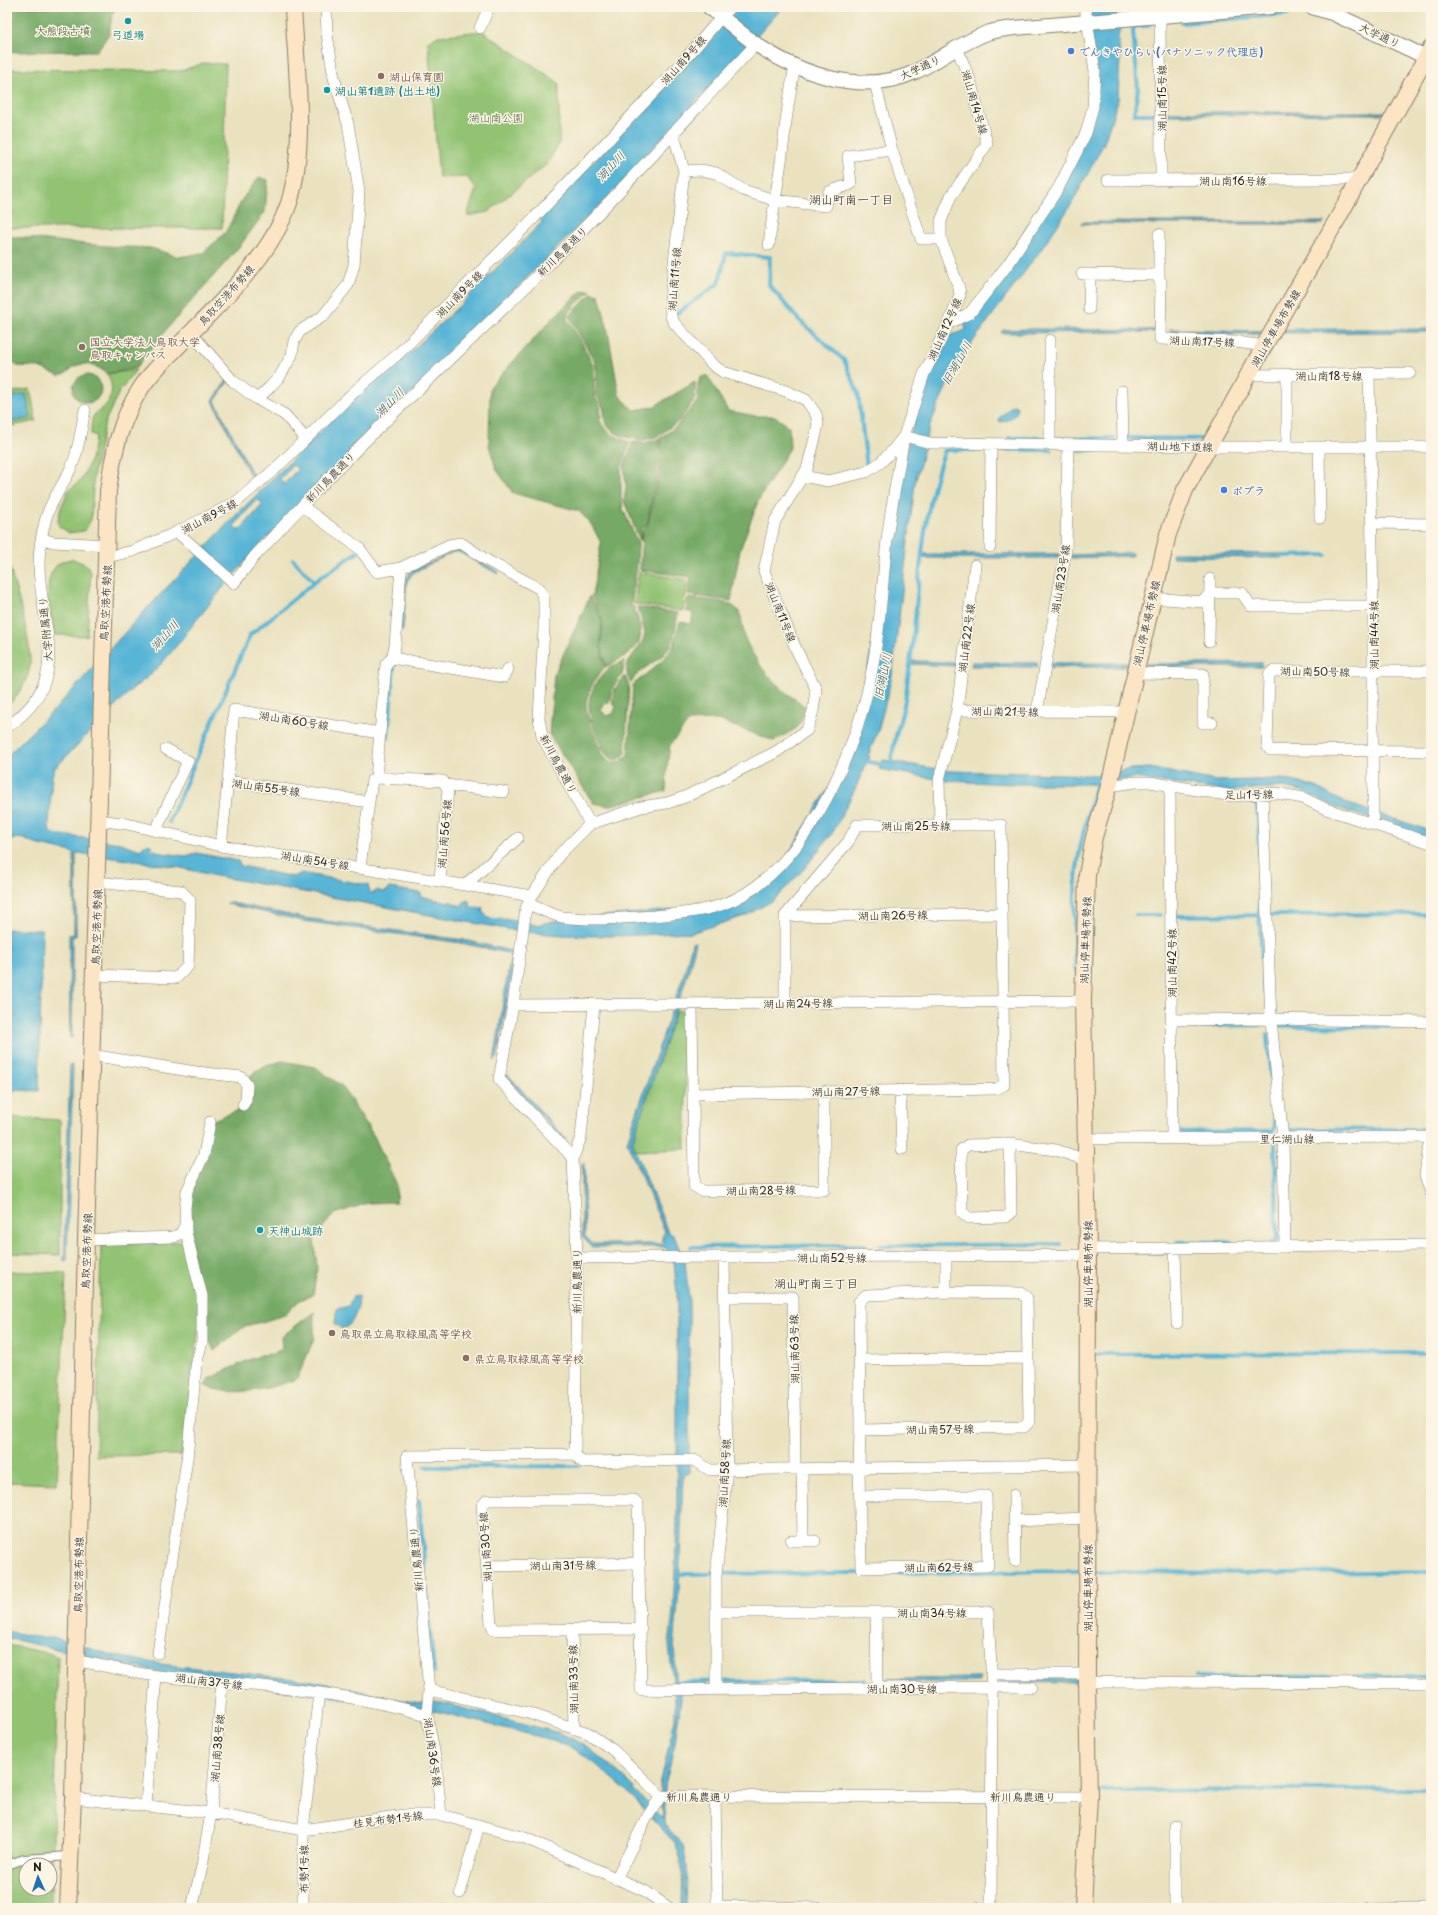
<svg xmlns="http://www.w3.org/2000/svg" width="1438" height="1915" font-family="'Playpen Sans','Klee One',sans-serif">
	<rect width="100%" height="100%" fill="#fcf5e5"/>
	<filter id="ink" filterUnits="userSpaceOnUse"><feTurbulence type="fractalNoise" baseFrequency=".025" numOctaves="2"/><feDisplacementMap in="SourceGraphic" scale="8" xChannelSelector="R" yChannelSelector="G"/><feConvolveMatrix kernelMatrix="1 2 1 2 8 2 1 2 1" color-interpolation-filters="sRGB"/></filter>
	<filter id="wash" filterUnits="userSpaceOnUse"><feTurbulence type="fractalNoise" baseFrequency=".012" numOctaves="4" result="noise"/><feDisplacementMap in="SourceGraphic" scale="16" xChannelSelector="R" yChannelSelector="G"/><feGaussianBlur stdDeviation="0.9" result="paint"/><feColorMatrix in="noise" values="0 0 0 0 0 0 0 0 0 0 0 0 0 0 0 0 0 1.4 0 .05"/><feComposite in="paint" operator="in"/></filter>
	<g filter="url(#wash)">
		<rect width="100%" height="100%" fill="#eae2bf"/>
		<path fill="#92c373" stroke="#577048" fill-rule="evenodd" d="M482 31 559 83V144L547 164 488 212 467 216 476 189 467 177 439 178 428 42 438 36Z
			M204 63 226 64 222 228H7V69L180 71Z
			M136 370 119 392 105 422 94 473 91 520 84 531 69 533 59 526 58 519 61 508 68 491 81 480 91 459 96 436 91 434C91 428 91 421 94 415 97 412 101 410 104 407 113 398 114 385 107 374Z
			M30 389 36 421 7 427V393Z
			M73 559 87 565 91 573 87 636 54 635C50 611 36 562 73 559Z
			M7 563 9 564C16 591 31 637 30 664 29 679 18 696 7 707Z
			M639 572 688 580 683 611 634 604Z
			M681 1010 685 1015 686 1149 636 1151 632 1142 676 1011Z
			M7 1117 60 1120V1255L7 1253Z
			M186 1241 198 1287 199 1326 182 1455 96 1456 101 1245Z
			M7 1271 66 1273 57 1484 7 1482Z
			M7 1645 48 1653 58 1657 51 1908H7ZM26 1865H50V1889H26Z"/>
		<path fill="#75a965" stroke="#486240" d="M7 7H118L112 15 109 34 97 51 7 52Z
			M259 177 268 180 265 212 239 247 159 338 136 368 107 374C97 365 84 360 72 368 68 372 65 375 59 376L39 367 17 366 7 357V236L106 246 151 248 179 257 203 253 226 232 243 198Z
			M587 290 591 291 576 304 567 315V319L580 339 594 368V392L595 397 600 406 601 417 599 418C603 431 616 438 630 442L621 468V496L623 509 638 544 637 565 631 606 634 607C648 647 639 647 606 667L601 646 603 622 592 596 601 543 591 524 579 511 513 493 496 469 489 445 490 387 552 319 581 291Z
			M592 293 599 295 607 326 619 395 634 410 653 407 695 382V398L680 420 665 431 656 437 642 440 624 437 615 433 607 425 603 407 596 394 597 372 594 360 569 316Z
			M707 375 728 411 756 416H775L789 427 790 448 758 501 740 550 731 601 688 595 691 577 640 570 642 532 648 524 660 469 658 458 661 447 660 438 676 427 698 400V384L700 378Z
			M73 389a14 14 0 1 1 28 0a14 14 0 1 1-28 0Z
			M659 439V446L656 458 658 469 647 524 641 530 640 541 624 501 626 487 624 466 633 442 643 443Z
			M590 596 602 622 600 646 605 667C596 677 589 688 586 702 585 713 599 753 607 760 611 762 615 762 619 763L628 755 633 685 663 660 673 648 680 622 691 624 693 613 686 611 688 598C699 600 721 600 731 605 746 612 740 630 747 643 763 675 779 688 807 708L797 728 774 741 718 720 689 721 670 745 667 768 666 791 608 806 593 803 549 734 554 675Z
			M638 607 678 613C676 623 675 638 670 647 660 662 639 667 631 683 617 660 642 653 645 633Z
			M625 661 622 675 613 687 609 702 604 704 601 710 606 716 613 714 616 707 612 703 615 689 625 676 629 686 625 754 621 758C617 760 613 760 609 757 600 751 588 715 589 703 590 695 594 684 600 678 606 669 615 665 625 661Z
			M282 1061 315 1067 342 1086 374 1136 397 1185 396 1202 368 1203 334 1214 314 1238 317 1269 313 1295 300 1300 284 1315 265 1321 245 1326 214 1351 207 1334 189 1231 190 1192 213 1120 242 1109C249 1072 246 1072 282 1061Z
			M314 1312V1339L297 1379C269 1389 234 1398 205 1386L208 1379 246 1361 261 1355 273 1354 282 1348 281 1337Z"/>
		<path fill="#58b5d6" stroke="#3a6879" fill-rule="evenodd" d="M738 7H783C729 69 671 126 617 188L260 545C237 570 216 596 195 622 177 645 158 672 133 688L55 768 52 775 49 827 50 832 54 834 120 843 140 850 146 844 151 845 152 849 162 853 186 856 196 853 238 861 241 866 294 877 301 873 368 885 370 893 375 892 377 890 383 892 387 891 389 888 421 893V896L441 901 443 900 446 903 451 902 461 906 466 900 470 902V907L483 908 482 911 488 918 514 920 536 925 558 920 729 905 757 892 775 876 855 745 901 471 922 390 948 338 951 335 966 330 964 322 969 319 1092 124 1089 7H1118L1122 27 1118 35 1120 58 1118 100 1104 143 1071 205 1043 247 963 355 951 376 930 425 915 483 892 676 879 728 868 756 870 757 867 763H866L856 787 833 832 804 869 774 900 745 916 687 934 686 932C629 937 573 938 517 931L216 876 177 867 78 853 76 854V936L72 937V1038H70L69 935 74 934V854L72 852 35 844 24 839 18 838 7 841V756L58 706 139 617 235 516 338 414 394 362 397 365 458 307 542 222 540 219ZM293 465 298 469 284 484 280 479ZM257 499 263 504 239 531 234 526Z
			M1168 112H1386L1385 114 1167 115Z
			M1082 222H1325L1323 224H1081Z
			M1032 329 1155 330V332L1001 333 1003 330Z
			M1169 329 1264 331 1262 334 1173 333Z
			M1284 329H1431V332L1282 333Z
			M227 380 228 382 215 401 254 477 252 479 213 401Z
			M26 394 31 418 7 423V398Z
			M1014 405 1018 407C1017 416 1008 421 1000 422L999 418C1005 414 1008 407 1014 405Z
			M459 549 499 572 498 574 459 552H453L413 573 407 581 403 630H400L406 580 411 571Z
			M1132 553V556L1071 558V555Z
			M1173 553 1283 554V558L1172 557Z
			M923 554H1060L1059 558H922Z
			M912 661 958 662 957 666 911 664Z
			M972 662 1037 663V667L971 666Z
			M1051 663H1127L1126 667H1050Z
			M1262 663V667H1144L1145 664Z
			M883 760 949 771 1098 775 1131 769 1150 768 1216 781 1283 779 1316 787 1343 802 1431 831V839L1338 808 1302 791 1283 787 1225 791 1134 778 1097 784H1012L947 781 879 769Z
			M228 902 304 918 464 940 516 952 497 1058 494 1061 511 954 461 943 303 921 227 904Z
			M7 929 42 930 39 1091 7 1090Z
			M696 942 689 970 632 1142 668 1232 674 1236 685 1263 689 1298V1472L683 1474 679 1590 674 1647 676 1675 681 1698 675 1743 665 1786V1824L683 1846 687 1865 686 1908H682C682 1886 685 1863 675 1843L624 1788 586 1756 572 1748 556 1741 435 1711 164 1673 7 1638V1631L35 1637 56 1638 111 1655 160 1664 313 1681 401 1700 423 1703 434 1701 560 1733C590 1746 612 1766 635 1788L633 1790 663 1819 660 1785 675 1719V1700L669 1645 673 1611 677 1524V1295L674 1262 665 1247H592L582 1237V1164L584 1162 585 1236 593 1244H661L663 1242 662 1237 665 1232 627 1142 685 971 692 943Z
			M70 1065H73L67 1260 64 1261Z
			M507 1074 566 1139 565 1141 505 1076Z
			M354 1295 359 1297C359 1307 354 1326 342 1329L335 1324 337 1309 349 1306Z
			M980 1678V1682H884L885 1679Z
			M997 1678 1079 1679V1683L1000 1682Z"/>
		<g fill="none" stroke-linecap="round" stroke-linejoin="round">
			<path stroke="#58b5d6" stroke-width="4" d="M1182 23 1288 14
				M1149 26H1134L1133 31 1138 89 1134 114H1153
				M675 315 719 283 726 253 770 257 769 285 798 319 844 360 858 393 867 467
				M1009 438H1044
				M1127 438 1202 439
				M1056 439 1114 438
				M1001 450H1051
				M1076 450H1095
				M1278 556 1326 555
				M293 559 314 582
				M388 738 394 665
				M864 761 885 765
				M891 765C892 742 901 722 905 700 907 691 907 681 909 672 919 599 919 520 945 450H981
				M1257 806 1260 870 1259 909 1264 993
				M169 822 250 635 317 580 358 552
				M1136 915H1160
				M1269 915 1431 914
				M1176 916 1259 915
				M1075 971C1074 934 1073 897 1078 861 1082 833 1090 807 1097 780
				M1280 1026 1409 1027
				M1178 1027 1261 1025
				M1428 1128 1431 1121
				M1289 1130 1425 1129
				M1181 1132 1272 1131 1275 1127 1267 1034
				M1178 1242H1231
				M1272 1242H1277L1275 1141
				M880 1246 1061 1244
				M691 1247 865 1245
				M1094 1354 1431 1353
				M425 1467 578 1466
				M419 1501 425 1572
				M1094 1572 1309 1573 1431 1571
				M897 1573 1079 1571
				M681 1574 862 1573
				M425 1580 434 1672
				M1196 1677 1431 1676
				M680 1682 865 1680
				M1097 1791 1431 1789"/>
		</g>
	</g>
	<g filter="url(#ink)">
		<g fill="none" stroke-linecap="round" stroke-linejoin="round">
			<defs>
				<path id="pedestrian" d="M7 1865 24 1859 70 1856"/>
				<path id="minor" d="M1160 16 1161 180
					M480 28 489 7
					M756 44C684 121 614 200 539 274 460 352 377 425 302 506L359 548 377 572 401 568 449 545 461 543 488 561 540 589 544 600V628L539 718 542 736 590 824 560 854 532 896 526 908 513 1005 499 1079 573 1158 577 1258 575 1454 407 1456 429 1690 528 1713 588 1733 613 1750 661 1796 1089 1797
					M684 171 701 170 716 173 743 190 774 200 826 206 829 192 851 184 848 156 892 150
					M1108 180 1358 179
					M1159 234V280
					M941 239V221L951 196 987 144 970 80 957 48
					M769 245C772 217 777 189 781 162 785 130 788 98 795 67
					M1082 274 1156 275 1161 282 1160 339 1236 342 1264 346
					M1089 309 1090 274
					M949 323 970 313 1009 263 1059 187 1086 133 1093 107 1095 71 1085 7
					M191 333 233 381 257 399 285 415 306 439
					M1050 340V444
					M1369 374 1373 606V824
					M1247 375 1410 373
					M1122 391 1123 445
					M257 399 269 388 280 376 292 355 294 341 300 331 323 316 348 285 354 265 359 191 348 124 334 78 327 34 326 7
					M1287 447V375
					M1319 447 1320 518
					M803 476 828 481 866 472 880 463 893 450 904 436 924 374 949 323 960 295 959 288 941 239H921L892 150 875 83
					M302 506 254 557 234 583 177 532 235 503 274 470 354 392 398 354 535 217 680 65 730 7
					M1372 523 1431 524
					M43 539 53 542 108 545
					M990 547 991 444
					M107 557 133 551 177 532
					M1152 598 1203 602 1210 593H1242L1251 606H1373
					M1209 641 1210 579
					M392 658 504 677 508 669
					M1431 671H1273L1269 675 1267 746 1270 750 1431 751
					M1134 673 1203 674V723H1212
					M957 710 975 565
					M1037 712 1066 550 1068 445
					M7 727C75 680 40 629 39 564 39 550 42 532 46 518 51 500 64 484 72 466 79 449 81 429 85 410
					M380 733 386 664 392 658 395 646 401 568
					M228 781 234 710 380 733 376 778
					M446 785 504 792
					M1109 786 1136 782H1150L1233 796 1276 793 1303 798 1326 809 1431 843
					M1170 787 1172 1138
					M1262 793 1271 1020 1283 1139 1285 1247
					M99 820 127 824 221 846 532 896
					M590 824 641 807 667 803 685 797 776 752 807 730 813 711 816 689 796 649 764 571 775 521 807 469 816 434 818 423 816 414 806 400 786 391 723 372 713 365 675 324 671 317 670 300 684 171 673 132
					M940 825 939 780 957 710 1125 712
					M156 830 188 761 166 749
					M221 846 228 781 369 802
					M360 867 372 780 376 778 443 781 448 789 440 880
					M466 884 518 838
					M528 904C539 908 551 915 562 917 592 921 623 918 653 916 675 914 700 912 721 905 801 878 854 757 870 680 880 634 882 586 887 540 891 505 899 470 904 436L930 443 1196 446 1209 447H1431
					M785 916 1001 914
					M94 975 176 978 188 966 190 900 181 891 97 882
					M513 1005 1083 1001
					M692 1005 693 1094 996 1089 1004 1085 1001 825H857L848 842 785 916V1003
					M1171 1020 1271 1019 1430 1022 1431 1020
					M91 1055 196 1072 241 1077 247 1085 246 1100 243 1105
					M900 1090 902 1149
					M693 1094 694 1186 702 1191 824 1190V1091
					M1086 1139 1430 1137 1425 1175 1431 1193
					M1010 1144 1011 1213 1006 1217 969 1218 962 1212 961 1150 968 1145 1010 1144 1056 1150 1086 1160
					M573 1158 581 1137 594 1006
					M86 1240 174 1237 181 1233 186 1224
					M1175 1248 1177 1323
					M1088 1249 1431 1245
					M946 1256V1292L866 1295 859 1302 860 1430 1024 1427 1029 1422 1027 1298 1021 1293 946 1292
					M577 1258 1088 1255
					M725 1297H793L795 1469
					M859 1360 1028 1358
					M860 1430 859 1468 1087 1465
					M575 1454 582 1462 694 1460 710 1470 859 1468 861 1568 988 1566 986 1496H859
					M802 1469 803 1541
					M1014 1495 1015 1561
					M1014 1521 1087 1518
					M791 1541H815
					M486 1566 640 1563
					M716 1612H876
					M641 1629 494 1630 491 1623 482 1506 487 1500H634L638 1504 641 1690 992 1687 991 1908H978
					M572 1630 574 1729
					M158 1653 187 1459 196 1366 202 1341V1296L186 1232 185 1208 187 1191 204 1155 210 1122
					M77 1661C104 1665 130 1673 157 1676 247 1685 340 1690 427 1715
					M991 1674H1087
					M1087 1682 1431 1683
					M877 1688 876 1612H988L992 1687H1031
					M716 1689V1576L727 1469 724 1257
					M429 1690 427 1715 436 1762 441 1815
					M715 1796 717 1906 819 1908
					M73 1798 211 1813 303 1830 404 1815H441L525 1838 645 1891 669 1908
					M146 1805 156 1676
					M1175 1826V1908
					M616 1879 646 1819 661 1796
					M460 1893 479 1825
					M192 1908 202 1866 211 1813 222 1683
					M303 1908V1830L319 1693
					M1368 1908 1431 1907"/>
				<path id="tertiary" d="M709 7C725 19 740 33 757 45 802 75 863 96 915 72 940 60 963 41 990 32 998 30 1006 29 1014 28L1271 7
					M1312 7 1332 13 1426 57"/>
				<path id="secondary" d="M68 1908 73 1798 86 1240 108 491C113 454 120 420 141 388 152 371 167 358 181 343 220 303 271 257 289 203 307 145 296 67 293 7
					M1083 1908 1089 1797 1087 1682 1088 1249 1083 1001 1087 875 1094 837 1109 786 1168 534 1185 490 1264 346 1338 218 1431 48"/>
			</defs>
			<use href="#pedestrian" stroke="#837f6e" stroke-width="10"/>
			<use href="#minor" stroke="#837f6e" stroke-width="12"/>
			<use href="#tertiary" stroke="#837f6e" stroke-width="16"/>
			<use href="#secondary" stroke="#837f6e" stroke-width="18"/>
			<use href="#pedestrian" stroke="#fff" stroke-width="8"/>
			<use href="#minor" stroke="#fff" stroke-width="11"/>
			<use href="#tertiary" stroke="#fff" stroke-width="14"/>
			<use href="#secondary" stroke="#fce5c4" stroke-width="16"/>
		</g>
	</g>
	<g fill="#0f9aa8" stroke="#fcf5e5" stroke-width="1.5">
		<circle cx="128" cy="21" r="4"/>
		<circle cx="327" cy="90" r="4"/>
		<circle cx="260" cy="1230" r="4"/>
	</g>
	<g fill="#3f7fe0" stroke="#fcf5e5" stroke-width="1.5">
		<circle cx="1071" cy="51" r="4"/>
		<circle cx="1224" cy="490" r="4"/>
	</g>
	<g fill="#8d6e63" stroke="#fcf5e5" stroke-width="1.5">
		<circle cx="381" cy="76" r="4"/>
		<circle cx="82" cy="347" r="4"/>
		<circle cx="332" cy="1333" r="4"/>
		<circle cx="466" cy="1358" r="4"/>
	</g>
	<g text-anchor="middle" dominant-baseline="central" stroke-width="3" stroke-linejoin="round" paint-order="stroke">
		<g font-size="11" fill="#45563a" stroke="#fcf5e5">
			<text x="63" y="30">大熊段古墳</text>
			<text x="496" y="117">湖山南公園</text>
		</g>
		<g font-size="11" font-weight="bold" fill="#0d838f" stroke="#fcf5e5" text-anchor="start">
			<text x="128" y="34" text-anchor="middle">弓道場</text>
			<text x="335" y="90">湖山第1遺跡 (出土地)</text>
			<text x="268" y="1230">天神山城跡</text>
		</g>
		<g font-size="11" fill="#1c1c1c" stroke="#fcf5e5">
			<text transform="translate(1380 35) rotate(25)">大学通り</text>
			<text transform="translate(683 60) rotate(-48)">湖山南9号線</text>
			<text transform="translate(920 67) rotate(-25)">大学通り</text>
			<text transform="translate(1161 98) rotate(-90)">湖山南15号線</text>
			<text transform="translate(975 102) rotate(74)">湖山南14号線</text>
			<text x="1233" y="180">湖山南16号線</text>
			<text transform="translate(562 251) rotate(-45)">新川鳥農通り</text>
			<text transform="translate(674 279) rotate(-85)">湖山南11号線</text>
			<text transform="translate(459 294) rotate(-45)">湖山南9号線</text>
			<text transform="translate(226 295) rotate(-48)">鳥取空港布勢線</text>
			<text transform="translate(1275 328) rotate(-60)">湖山停車場布勢線</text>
			<text transform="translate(944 329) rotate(-66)">湖山南12号線</text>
			<text transform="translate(1202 341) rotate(2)">湖山南17号線</text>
			<text x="1329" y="375">湖山南18号線</text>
			<text transform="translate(1180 446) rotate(1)">湖山地下道線</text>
			<text transform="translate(330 477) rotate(-46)">新川鳥農通り</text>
			<text transform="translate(209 516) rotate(-28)">湖山南9号線</text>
			<text transform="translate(1060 579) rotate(-81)">湖山南23号線</text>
			<text transform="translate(105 603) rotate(-87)">鳥取空港布勢線</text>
			<text transform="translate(781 612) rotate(68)">湖山南11号線</text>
			<text transform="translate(1146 623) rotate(-77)">湖山停車場布勢線</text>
			<text transform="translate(45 629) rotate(-95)">大学附属通り</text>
			<text transform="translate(1373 635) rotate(-90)">湖山南44号線</text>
			<text transform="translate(966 638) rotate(-83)">湖山南22号線</text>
			<text transform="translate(1315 671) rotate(1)">湖山南50号線</text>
			<text transform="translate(1005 711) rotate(1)">湖山南21号線</text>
			<text transform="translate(294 720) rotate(9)">湖山南60号線</text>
			<text transform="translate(559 764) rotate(62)">新川鳥農通り</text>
			<text transform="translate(266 787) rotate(8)">湖山南55号線</text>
			<text transform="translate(1249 794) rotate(-1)">足山1号線</text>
			<text x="916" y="825">湖山南25号線</text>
			<text transform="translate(444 834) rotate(-85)">湖山南56号線</text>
			<text transform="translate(315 860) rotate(9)">湖山南54号線</text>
			<text transform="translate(893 915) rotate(-1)">湖山南26号線</text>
			<text transform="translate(96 927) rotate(-88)">鳥取空港布勢線</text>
			<text transform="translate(1085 940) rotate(-88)">湖山停車場布勢線</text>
			<text transform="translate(1171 963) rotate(-90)">湖山南42号線</text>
			<text transform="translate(798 1003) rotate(-1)">湖山南24号線</text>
			<text transform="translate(846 1091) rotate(-1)">湖山南27号線</text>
			<text x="1287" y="1138">里仁湖山線</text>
			<text transform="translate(761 1190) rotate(-1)">湖山南28号線</text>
			<text transform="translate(86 1251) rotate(-88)">鳥取空港布勢線</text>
			<text x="832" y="1257">湖山南52号線</text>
			<text transform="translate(1087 1264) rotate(-90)">湖山停車場布勢線</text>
			<text transform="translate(576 1281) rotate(-90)">新川鳥農通り</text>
			<text transform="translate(794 1349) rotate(-91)">湖山南63号線</text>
			<text transform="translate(940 1429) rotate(-1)">湖山南57号線</text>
			<text transform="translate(724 1473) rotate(-87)">湖山南58号線</text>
			<text transform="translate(485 1547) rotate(-94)">湖山南30号線</text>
			<text transform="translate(416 1559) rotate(-95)">新川鳥農通り</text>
			<text transform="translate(563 1565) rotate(-1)">湖山南31号線</text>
			<text transform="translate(939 1567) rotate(-1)">湖山南62号線</text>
			<text transform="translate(78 1575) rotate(-89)">鳥取空港布勢線</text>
			<text transform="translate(1087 1588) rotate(-90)">湖山停車場布勢線</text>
			<text x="932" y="1612">湖山南34号線</text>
			<text transform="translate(573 1679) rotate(-91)">湖山南33号線</text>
			<text transform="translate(209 1681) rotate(7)">湖山南37号線</text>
			<text x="902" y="1688">湖山南30号線</text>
			<text transform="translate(217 1748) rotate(-85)">湖山南38号線</text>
			<text transform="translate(433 1752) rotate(82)">湖山南36号線</text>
			<text x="699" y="1796">新川鳥農通り</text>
			<text x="1023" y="1796">新川鳥農通り</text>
			<text transform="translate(388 1819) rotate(-7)">桂見布勢1号線</text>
			<text transform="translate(303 1869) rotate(-90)">布勢1号線</text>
		</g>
		<g font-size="11" font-weight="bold" fill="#366cbe" stroke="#fcf5e5" text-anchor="start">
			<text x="1079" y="51">でんきやひらい(パナソニック代理店)</text>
			<text x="1232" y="490">ポプラ</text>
		</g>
		<g font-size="11" font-weight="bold" fill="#785e54" stroke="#fcf5e5" text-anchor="start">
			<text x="389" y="76">湖山保育園</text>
			<text x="90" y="341">国立大学法人鳥取大学<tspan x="90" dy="13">鳥取キャンパス</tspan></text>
			<text x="340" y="1333">鳥取県立鳥取緑風高等学校</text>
			<text x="474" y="1358">県立鳥取緑風高等学校</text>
		</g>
		<g font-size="12" font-style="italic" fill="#345966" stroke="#fcf5e5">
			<text transform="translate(610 166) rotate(-47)">湖山川</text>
			<text transform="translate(956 363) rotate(-60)">旧湖山川</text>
			<text transform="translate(389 402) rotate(-46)">湖山川</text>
			<text transform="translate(164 635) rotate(-48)">湖山川</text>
			<text transform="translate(882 676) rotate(-79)">旧湖山川</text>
		</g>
		<g font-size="12" fill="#1c1c1c" stroke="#fcf5e5">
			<text x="851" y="199">湖山町南一丁目</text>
			<text x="816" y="1283">湖山町南三丁目</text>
		</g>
	</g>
	<rect width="1438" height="1915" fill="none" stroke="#fcf5e5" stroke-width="24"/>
	<g transform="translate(38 1877) rotate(357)"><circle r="19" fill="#fcf5e5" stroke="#a29e95"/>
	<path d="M0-3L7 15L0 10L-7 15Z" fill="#1f6fb2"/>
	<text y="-6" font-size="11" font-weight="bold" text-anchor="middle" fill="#1c1c1c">N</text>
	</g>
</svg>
